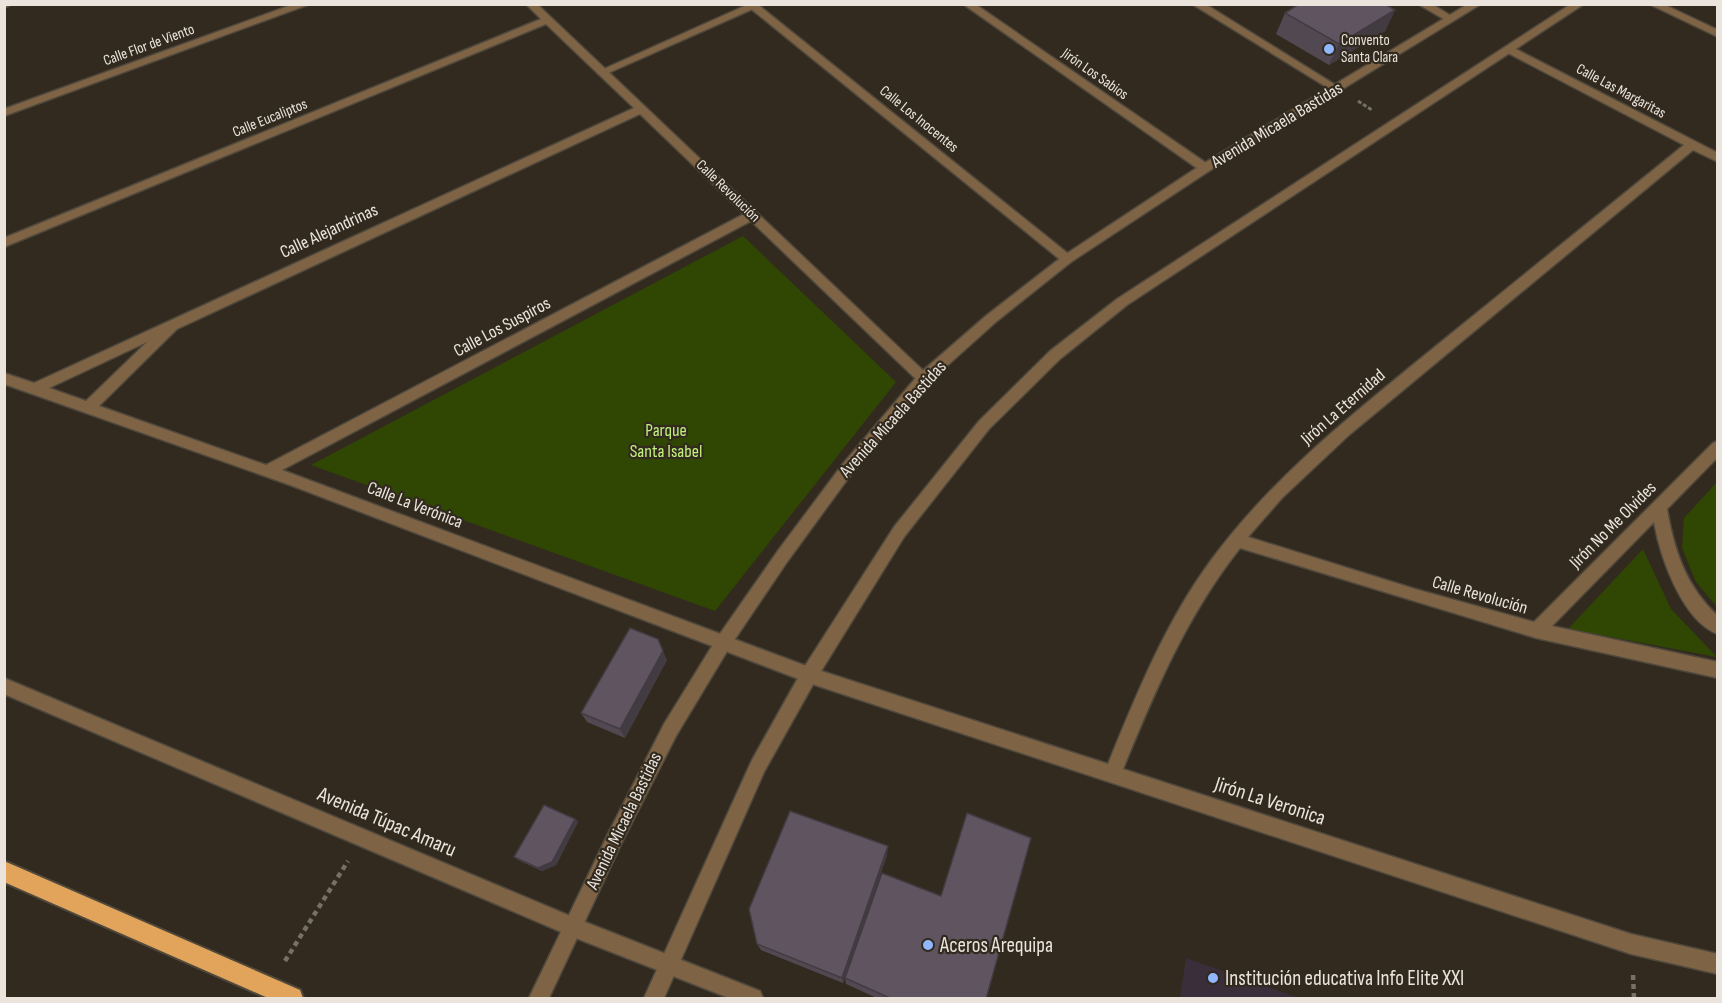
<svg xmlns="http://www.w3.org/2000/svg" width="1722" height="1003" font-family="'Sofia Sans Condensed',sans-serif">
	<rect width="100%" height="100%" fill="#322a1e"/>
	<path fill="#3b2e3b" d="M1186 958 1299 998H1180Z"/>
	<path fill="#304704" d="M743 236 896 382 715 611 311 465Z
		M1717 482V607L1696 582 1682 548 1684 518Z
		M1643 549 1671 609 1717 657 1568 629Z"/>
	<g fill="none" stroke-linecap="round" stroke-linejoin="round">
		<defs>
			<path id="pedestrian" d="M749 4H764L606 74H598L597 72Z"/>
			<path id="minor" d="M4 4H12L4 8Z
				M294 4H310L4 116V109Z
				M526 4H537L931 378 924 383 919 382 751 221 282 470 809 667 1108 764C1137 693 1166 621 1212 559 1275 474 1360 408 1441 342 1522 276 1603 211 1684 145L1506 52V48H1514L1718 153V162L1693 150 1349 435 1282 498 1248 537 1415 589 1534 622 1713 443 1718 441V457L1667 509C1674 550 1686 587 1718 616V634C1682 621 1660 556 1654 522L1552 626 1718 662V678L1536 638 1240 548C1187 615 1155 691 1123 769L1631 934 1718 954V974L1631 954 809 683 290 485 4 384V373L34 383 634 108 546 24 4 247V238L541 19ZM640 114 744 214 266 465 99 406 177 329ZM147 342 86 401 49 388Z
				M745 4H757L1071 256 1073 259 1071 262H1063Z
				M963 4H975L1209 165V171H1201Z
				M1192 4H1205L1342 89 1337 92 1333 91Z
				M1418 4H1432L1456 19 1447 21Z
				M1649 4H1663L1718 30V37Z
				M4 678 575 918 760 991 763 998H729L573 937 4 694Z"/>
			<path id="tertiary" d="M1468 4H1481L1209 171 1071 262 997 321 929 382 852 473 787 562 729 648 676 736 621 844 549 998H529L609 832 664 724 717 638 777 552 842 465 919 374 987 315 1063 256 1201 165Z
				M1571 4H1584L1127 305 1060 359 989 429 904 537 815 681 764 772 664 998H644L752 760 803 669 894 527 979 421 1050 351 1117 299Z"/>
			<path id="trunk" d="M4 861 300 990 303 998H268L4 882Z"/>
		</defs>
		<use href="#pedestrian" stroke="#4f483d" stroke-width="3"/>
		<use href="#minor" stroke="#4f483d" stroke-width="3"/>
		<use href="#tertiary" stroke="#4f483d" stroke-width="3"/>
		<use href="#trunk" stroke="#4f483d" stroke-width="4"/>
		<path stroke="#777066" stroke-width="3" stroke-dasharray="4 2" stroke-linecap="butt" d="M1358 101 1372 110"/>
		<path stroke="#777066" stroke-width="4.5" stroke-dasharray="5 4" stroke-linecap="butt" d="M285 961 348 861
			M1633 975 1634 998"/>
		<use href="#pedestrian" fill="#7e6345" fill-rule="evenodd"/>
		<use href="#minor" fill="#7e6345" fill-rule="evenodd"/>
		<use href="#tertiary" fill="#7e6345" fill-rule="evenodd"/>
		<use href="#trunk" fill="#e2a45a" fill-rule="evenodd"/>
	</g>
	<path fill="#524852" d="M1395 10 1385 31 1329 65 1276 34 1285 13Z
		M667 660 625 738 587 722 581 713Z
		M967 813 986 999H879L846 984 845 978 941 896Z
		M575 819 578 822 556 865 542 871 518 860 514 857Z
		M887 855 843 983 761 950 757 944Z"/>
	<path fill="#423b42" d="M1395 10 1385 31 1329 65 1339 44Z
		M663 651 667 660 625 738 620 729Z
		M575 819 578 822 556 865 542 871 538 868Z
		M888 846 887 855 843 983 842 978Z"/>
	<path fill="#5f545f" stroke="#423b42" stroke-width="1.5" d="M1299 4H1385L1395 10 1339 44 1285 13Z
		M630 628 658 639 663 651 620 729 581 713Z
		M544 805 575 819 552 862 538 868 514 857Z
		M790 811 888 846 842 978 757 944 749 909Z
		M967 813 1031 838 986 999H892L845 978 882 873 941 896Z"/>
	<g fill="#91b8fd" stroke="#322a1e" stroke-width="2">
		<circle cx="1329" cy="49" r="6"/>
		<circle cx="928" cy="945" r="6"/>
		<circle cx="1213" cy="978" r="6"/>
	</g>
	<g text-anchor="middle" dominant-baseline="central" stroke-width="4.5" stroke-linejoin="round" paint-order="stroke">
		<g font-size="15" fill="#eae4dd" stroke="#322a1e" text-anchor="start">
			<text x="1341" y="40">Convento<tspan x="1341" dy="17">Santa Clara</tspan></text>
		</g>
		<g font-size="15" fill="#eae4dd" stroke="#322a1e">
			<text transform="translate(149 45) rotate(-20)">Calle Flor de Viento</text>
			<text transform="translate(1095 74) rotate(35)">Jirón Los Sabios</text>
			<text transform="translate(1621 91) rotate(28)">Calle Las Margaritas</text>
			<text transform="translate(270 118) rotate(-22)">Calle Eucaliptos</text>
			<text transform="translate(919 119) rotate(39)">Calle Los Inocentes</text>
			<text transform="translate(728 191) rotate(44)">Calle Revolución</text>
		</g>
		<g font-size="18" fill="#eae4dd" stroke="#322a1e">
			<text transform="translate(1277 125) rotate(-31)">Avenida Micaela Bastidas</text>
			<text transform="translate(329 231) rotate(-25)">Calle Alejandrinas</text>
			<text transform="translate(502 327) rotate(-28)">Calle Los Suspiros</text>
			<text transform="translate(1343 407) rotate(-41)">Jirón La Eternidad</text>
			<text transform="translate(893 419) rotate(-48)">Avenida Micaela Bastidas</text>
			<text transform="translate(415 505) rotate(21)">Calle La Verónica</text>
			<text transform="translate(1613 525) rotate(-45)">Jirón No Me Olvides</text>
			<text transform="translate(1480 595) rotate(16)">Calle Revolución</text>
			<text transform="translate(624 821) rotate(-64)">Avenida Micaela Bastidas</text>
		</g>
		<g font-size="18" fill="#c1f17c" stroke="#322a1e">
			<text x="666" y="430">Parque<tspan x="666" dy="21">Santa Isabel</tspan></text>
		</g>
		<g font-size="21" fill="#eae4dd" stroke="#322a1e">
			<text transform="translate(1270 801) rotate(18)">Jirón La Veronica</text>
			<text transform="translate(387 822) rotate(23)">Avenida Túpac Amaru</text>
		</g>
		<g font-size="21" fill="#eae4dd" stroke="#322a1e" text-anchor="start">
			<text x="940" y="945">Aceros Arequipa</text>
			<text x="1225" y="978">Institución educativa Info Elite XXI</text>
		</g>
	</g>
	<rect width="1722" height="1003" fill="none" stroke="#eae4dd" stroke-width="12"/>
</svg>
